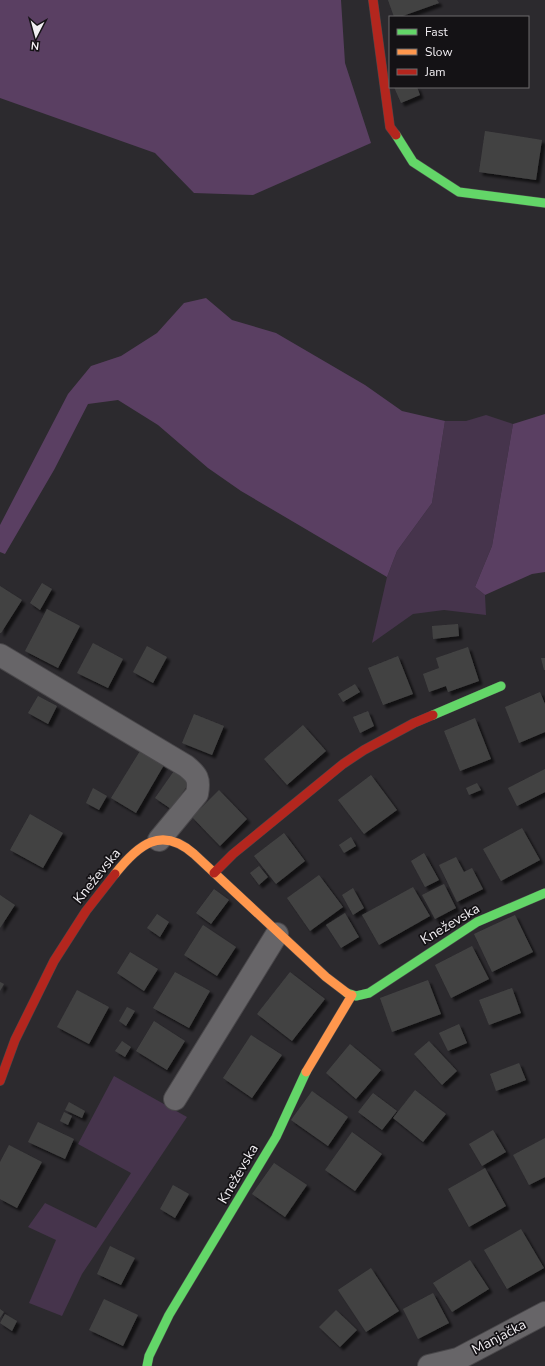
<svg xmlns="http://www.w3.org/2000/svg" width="545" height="1366" font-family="'Nunito Sans',sans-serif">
	<defs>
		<filter id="shadow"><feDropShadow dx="3.5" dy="3.5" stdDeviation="1" flood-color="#0009"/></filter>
	</defs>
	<rect width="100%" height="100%" fill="#2c2a2e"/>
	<path fill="#46344c" d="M486 415 513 424 492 546 475 587 485 595 486 615 444 610 413 614 372 643 387 577 397 551 432 503 445 421H466Z
		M114 1076 187 1117 82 1274 62 1316 29 1303 56 1240 28 1227 45 1203 96 1228 131 1173 78 1144Z"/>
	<path fill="#5a3f62" d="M0 0H341L345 63 371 143 253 195 194 193 155 153 0 98Z
		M206 298 232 320 276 333 365 385 402 411 445 421 432 503 397 551 387 577 241 491 208 468 158 425 118 400 88 404 54 470 5 554 0 552V525L68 394 91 366 121 356 157 333 184 303Z
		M545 414V572L532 574 485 595 475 587 492 546 513 424Z"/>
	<path fill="#434343" filter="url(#shadow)" d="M388 0H437L439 3 400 17H394Z
		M394 87H417L420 95 401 103Z
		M485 131 542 140 536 180 479 172Z
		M42 583 52 589 40 610 30 603Z
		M0 586 22 600 1 633H0Z
		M47 609 80 626 58 668 25 651Z
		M458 624 459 636 433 639 432 626Z
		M93 643 123 659 108 688 77 673Z
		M147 646 167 657 153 683 133 672Z
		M468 647 479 681 448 692 446 686 429 692 423 674 439 668 436 658Z
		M398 656 413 694 383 705 368 668Z
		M541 658H545V670H544Z
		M355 684 360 692 343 702 338 694Z
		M540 692 545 704V732L519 743 505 707Z
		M38 696 57 706 48 724 28 713Z
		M368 711 374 726 360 733 353 717Z
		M194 714 224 726 212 755 182 743Z
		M475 718 491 759 460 771 444 731Z
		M303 725 326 751 287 785 264 759Z
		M140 751 164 765 136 813 111 798Z
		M545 769V792L517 806 508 788Z
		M174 771 190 782 171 809 155 798Z
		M371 775 397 810 364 834 338 800Z
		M477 783 481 790 469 795 466 788Z
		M93 788 107 796 99 810 86 803Z
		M219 790 247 819 220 846 192 817Z
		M30 814 63 833 43 868 10 850Z
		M522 828 540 860 501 881 483 849Z
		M284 833 305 861 276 884 254 856Z
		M351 837 356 846 344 853 339 845Z
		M424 853 439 880 425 887 411 861Z
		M456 857 464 872 472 868 483 889 457 902 439 865Z
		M259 866 268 877 259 885 250 873Z
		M319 875 343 907 310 931 287 898Z
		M444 884 456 908 435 919 422 895Z
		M413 887 430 916 379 945 362 915Z
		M353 888 364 908 353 915 342 895Z
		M214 889 229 900 211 924 196 913Z
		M0 895 15 905 0 928Z
		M345 913 359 937 341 948 326 925Z
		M157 914 169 922 160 937 147 928Z
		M515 915 533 952 492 972 474 934Z
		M203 925 236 947 217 976 184 955Z
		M472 946 489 979 451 998 435 965Z
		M130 952 158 969 144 991 117 973Z
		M175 972 210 991 189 1028 153 1008Z
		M290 972 325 999 292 1041 257 1014Z
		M428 980 441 1014 392 1032 380 998Z
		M0 982 4 984 0 991Z
		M512 988 521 1013 489 1025 479 1000Z
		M77 990 109 1007 89 1044 57 1027Z
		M127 1007 135 1011 126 1026 119 1021Z
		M154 1021 185 1041 167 1070 136 1051Z
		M459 1024 467 1043 448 1051 439 1033Z
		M251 1035 282 1055 252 1098 223 1078Z
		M122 1041 131 1047 125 1057 115 1051Z
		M429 1041 457 1071 442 1085 414 1054Z
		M350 1044 381 1070 356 1099 326 1073Z
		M519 1063 526 1080 496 1091 490 1074Z
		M415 1090 446 1114 423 1142 393 1118Z
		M312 1091 348 1117 328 1146 291 1120Z
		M373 1093 397 1111 382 1130 358 1112Z
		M69 1102 85 1111 82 1118 65 1110Z
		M64 1112 72 1116 68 1125 60 1121Z
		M38 1122 74 1139 65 1159 28 1142Z
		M493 1130 506 1152 482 1166 469 1144Z
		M352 1132 382 1154 355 1191 325 1170Z
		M545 1138V1177L529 1185 513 1155Z
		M9 1145 42 1162 17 1208 0 1199V1162Z
		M274 1163 307 1185 285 1217 252 1194Z
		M485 1168 506 1206 469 1227 448 1189Z
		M173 1185 189 1194 175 1218 160 1209Z
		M521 1229 544 1268 507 1289 484 1250Z
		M110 1246 135 1258 121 1285 97 1274Z
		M470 1260 489 1289 452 1312 433 1283Z
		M371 1268 399 1311 366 1332 338 1290Z
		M433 1293 449 1323 418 1339 403 1309Z
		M104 1299 138 1315 123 1346 89 1330Z
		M0 1309 4 1312 0 1318Z
		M336 1310 357 1330 340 1347 319 1327Z
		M5 1314 17 1321 12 1331 0 1323Z"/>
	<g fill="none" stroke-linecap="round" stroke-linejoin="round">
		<defs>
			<path id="street" d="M0 655 186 766C197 775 200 779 197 794L159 840
				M175 1099 277 934
				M429 1366 458 1359 545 1313"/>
			<path id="fast" d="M396 135 413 162 459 192 545 203
				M433 715 501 686
				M347 993 356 996 369 993 477 922 545 893
				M147 1366 149 1356 169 1315 276 1137 306 1072"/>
			<path id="slow" d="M115 874C138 845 161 825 194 854L326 977 347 993
				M306 1072 352 995"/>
			<path id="jam" d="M373 0 390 127 396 135
				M214 873 233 854 343 764 364 750 414 723 433 715
				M0 1081 15 1040 54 961 86 911 115 874"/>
		</defs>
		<use href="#street" stroke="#49474a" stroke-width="24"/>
		<use href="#fast" stroke="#49474a" stroke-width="10"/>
		<use href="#slow" stroke="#49474a" stroke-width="10"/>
		<use href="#jam" stroke="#49474a" stroke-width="10"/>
		<use href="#street" stroke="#676568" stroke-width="22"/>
		<use href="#fast" stroke="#63d668" stroke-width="9"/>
		<use href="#slow" stroke="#ff974d" stroke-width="9"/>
		<use href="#jam" stroke="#b3261e" stroke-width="9"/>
	</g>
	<g text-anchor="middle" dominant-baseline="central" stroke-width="3.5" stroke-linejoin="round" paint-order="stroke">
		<g font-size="14" fill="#f1eef2" stroke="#141215">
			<text transform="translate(97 876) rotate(-51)">Kneževska</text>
			<text transform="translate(450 924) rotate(-31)">Kneževska</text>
			<text transform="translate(238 1174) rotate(-60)">Kneževska</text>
			<text transform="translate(499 1337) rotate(-28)">Manjačka</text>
		</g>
	</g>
	<rect x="389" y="16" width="140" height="72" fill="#141215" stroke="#6c6a6d"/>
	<rect x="397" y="29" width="20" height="6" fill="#63d668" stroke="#6c6a6d"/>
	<text x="425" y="36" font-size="12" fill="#f1eef2">Fast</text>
	<rect x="397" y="49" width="20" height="6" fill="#ff974d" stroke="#6c6a6d"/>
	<text x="425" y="56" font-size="12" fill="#f1eef2">Slow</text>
	<rect x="397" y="69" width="20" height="6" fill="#b3261e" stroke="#6c6a6d"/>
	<text x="425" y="76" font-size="12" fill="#f1eef2">Jam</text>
	<g transform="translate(36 36) rotate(186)" stroke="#141215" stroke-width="3" paint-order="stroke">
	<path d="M0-3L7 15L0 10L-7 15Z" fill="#f1eef2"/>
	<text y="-6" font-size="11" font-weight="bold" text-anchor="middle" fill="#f1eef2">N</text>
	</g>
</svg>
